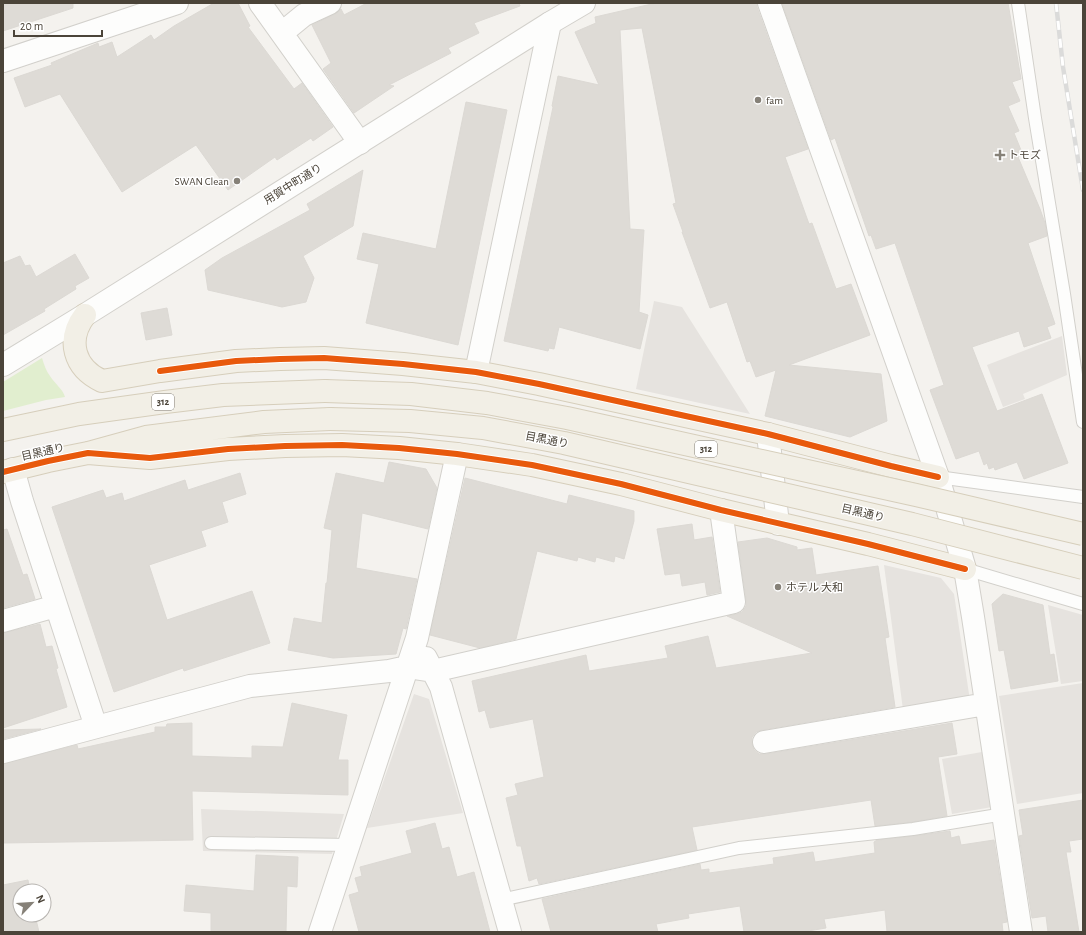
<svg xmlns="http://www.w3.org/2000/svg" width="1086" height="935" font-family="'Alegreya Sans','Noto Sans JP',sans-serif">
	<rect width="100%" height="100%" fill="#f4f2ee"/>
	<path fill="#e1eecf" d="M42 358C44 364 46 371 50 376 54 383 63 389 65 397L46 400 3 411V382Z"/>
	<path fill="#e6e3df" d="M654 301 682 307 750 414 636 389Z
		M1062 336 1067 375 1023 394 1025 399 1003 407 987 365Z
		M884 565 941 578 954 594 972 714 905 725Z
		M1048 605 1083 615V681L1061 684Z
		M1083 683V793L1017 804 999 696Z
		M414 694 429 699 463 813 367 828Z
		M982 752 992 807 952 814 942 759Z
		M201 809 344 814 332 854 203 851Z"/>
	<path fill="#dedbd6" stroke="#dcd9d4" d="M3 3H73V8L3 31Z
		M214 3H238L250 26 248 27 294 89 302 83 333 127 313 141 311 138 277 160 275 157 228 190 196 145 122 192 60 94 25 107 14 78 52 65 51 63 98 43 99 47 112 42 117 57 151 35 154 40 174 26Z
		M367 3H519L520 6 474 23 479 33 448 48 451 53 389 85 394 86 354 113 323 69 331 63 312 25 335 14 341 9 344 15Z
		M656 3H757V7L808 149 785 157 809 224 812 223 836 289 851 284 870 335 789 365 881 374 887 421 850 437 765 416 776 370 756 377 750 361 747 362 727 302 710 308 682 232H683L673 204 676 203 642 28 620 30 630 229 644 230 639 312 648 315 640 349 559 327 554 349 549 348 548 351 504 341 553 107 552 106 558 76 599 85 575 32 596 23 595 17Z
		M782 3H1008L1021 79 1012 82 1020 101 1008 106 1019 131 1014 133 1023 155 1018 157 1040 209 1045 223 1047 236 1028 243 1055 324 1047 327 1051 338 1024 347 1019 331 972 347 997 411 1042 394 1068 463 1024 479 1017 462 995 470 994 467 989 469 987 463 984 465 979 451 956 459 930 390 944 385 895 243 876 249 871 235 869 236 835 138 831 140Z
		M466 102 507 110 466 308 458 345 366 323 379 264 357 259 363 233 436 249Z
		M363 170 353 226 303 256 314 278 306 302 282 307 208 290 205 270 222 258 310 210 307 204Z
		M75 254 89 278 75 286 76 289 44 309 45 311 3 335V263L20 256 25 266 30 265 36 277Z
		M167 308 172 335 146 340 141 313Z
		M389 462 426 469 437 488 428 529 362 513 356 568 417 579 406 629 403 628 396 654 333 658 288 650 294 618 322 623 326 583H327L332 530 324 528 336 473 384 483Z
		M240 473 246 494 222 502 228 522 201 531 206 546 149 565 167 620 252 591 270 643 184 671 183 668 114 692 52 507 103 490 106 498 122 493 124 501 185 480 188 490Z
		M465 478 567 504 569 495 634 511V521L624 559 615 556 614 562 596 557 595 562 578 557 577 561 537 551 516 639 480 648 430 635Z
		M692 524 694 540 712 537 720 592 707 595 705 582 682 586 680 573 665 575 657 529Z
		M7 529 23 575 27 574 35 599 3 608V530Z
		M767 538 797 547V550L812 548 816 575 878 566 889 637 885 638 895 707 762 730 756 732 752 737V744L754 750 759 754H766L952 723 957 754 938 757 947 816 912 822 875 826 871 800 692 827 697 850 539 884 537 878 529 881 521 846H517L506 798 518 795 515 784 544 777 533 719 490 728 485 710 479 712 472 681 586 655 589 671 668 658 665 646 708 636 716 668 812 653 727 616 737 614 742 612 746 606V600L738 542Z
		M1003 594 1043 605 1050 655 1054 654 1058 681 1011 689 1004 650 999 651 992 604Z
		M40 624 46 647 52 646 58 668 56 669 67 707 3 728V633Z
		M292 703 347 715 338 760H348V795L192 791 193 840 3 843V764L77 745 78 749 155 732V727H166L167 724 192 723V756L252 758V746L283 747Z
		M41 729 3 739V730Z
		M1083 800V839L1069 841 1071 852H1066L1079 932H1048L1046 916 1032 918 1019 836 1023 835 1019 810Z
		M435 823 442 849 449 847 457 877 474 872 490 932H359L349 895 359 892 355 878 362 876 360 867 412 853 406 831Z
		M950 831 951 838 959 836 961 845 994 840 1007 922 1002 923 1003 932H887L885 910 824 919 826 928 802 932H744L740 906 688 914 689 918 656 924 658 932H551L542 899 700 864 701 870 709 869V873L774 864 773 858 813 852 815 862 875 853 874 842 877 840 914 836Z
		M256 855 298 857 297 887 287 886 286 932H211V913L184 911 186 885 254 891Z
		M28 880 30 891H20V915H35L39 932H3V885Z"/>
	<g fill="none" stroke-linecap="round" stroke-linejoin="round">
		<defs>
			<path id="service" d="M1018 3 1035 118 1064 294 1083 422
				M938 477 1083 497
				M965 569 1083 604
				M211 843 349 845
				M501 900 739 848 913 829 1004 814"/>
			<path id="minor" d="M260 3 360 143
				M769 3 938 477 965 569 973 617 1021 932
				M282 33 304 15 330 3
				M3 61 177 3
				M476 372 550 23
				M768 434 778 524
				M13 469 22 501 96 727
				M3 621 56 606
				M426 658 441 687 510 932
				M764 742 986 704
				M3 752 250 686 389 671 407 667 433 671 734 602 721 510
				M320 932 417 638 457 454"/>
			<path id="tertiary" d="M3 365 85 315 550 23 584 3"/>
			<path id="primary" d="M85 315C66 340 74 368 102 381L160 371 236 361 280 359 324 358 403 364 476 372 539 384 768 434 891 466 938 477
				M3 430 79 414 165 402 223 395 325 391
				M88 453 150 458 228 449 285 446 342 445 399 448 457 454 532 465 621 484 721 510 868 544 965 569
				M3 472 48 461 88 453 146 437 264 422 330 419"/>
		</defs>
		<use href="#service" stroke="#d2d0cb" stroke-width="14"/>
		<use href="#minor" stroke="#d2d0cb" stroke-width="24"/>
		<use href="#tertiary" stroke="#d2d0cb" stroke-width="24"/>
		<use href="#primary" stroke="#d6cebb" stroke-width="24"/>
		<use href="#service" stroke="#fdfdfc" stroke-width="12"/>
		<use href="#minor" stroke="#fdfdfc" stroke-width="22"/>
		<use href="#tertiary" stroke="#fdfdfc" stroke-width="22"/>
		<use href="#primary" stroke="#f2efe6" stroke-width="22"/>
		<defs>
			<path id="rail" d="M1056 3 1063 67 1083 190"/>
		</defs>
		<use href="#rail" stroke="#dbdbda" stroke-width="4.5"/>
		<use href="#rail" stroke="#fff" stroke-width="3" stroke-dasharray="9" stroke-linecap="butt"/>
		<defs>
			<path id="primary-bridge" d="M325 391 411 394 487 403 567 418 916 495 1083 534
				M330 419 410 421 483 428 564 443 912 524 1083 568"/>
		</defs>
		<use href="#primary-bridge" stroke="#d6cebb" stroke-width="24" stroke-linecap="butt"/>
		<use href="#primary-bridge" stroke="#f2efe6" stroke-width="22"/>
		<defs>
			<path id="cycleway" d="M160 371 236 361 280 359 324 358 403 364 476 372 539 384 768 434 891 466 938 477
				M3 472 48 461 88 453 150 458 228 449 285 446 342 445 399 448 457 454 532 465 621 484 721 510 868 544 965 569"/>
		</defs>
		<use href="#cycleway" stroke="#fff" stroke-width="8"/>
		<use href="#cycleway" stroke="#e8590c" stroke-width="6"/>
	</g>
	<g fill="#868178" stroke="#fff" stroke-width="1.5">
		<circle cx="758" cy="100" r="4"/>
		<path d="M998 149h4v4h4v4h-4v4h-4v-4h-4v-4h4z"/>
		<circle cx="237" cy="181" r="4"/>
		<circle cx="778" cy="587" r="4"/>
	</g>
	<g text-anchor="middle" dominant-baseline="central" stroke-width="3" stroke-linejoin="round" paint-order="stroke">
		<g fill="#fff" stroke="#817c74" stroke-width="1">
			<rect x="152" y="394" width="22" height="16" rx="3"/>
			<rect x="695" y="441" width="22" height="16" rx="3"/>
		</g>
		<g font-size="10" font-weight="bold" fill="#4b4439">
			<text x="163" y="402">312</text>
			<text x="706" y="449">312</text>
		</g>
		<g font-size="11" fill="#4b4439" stroke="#fff" text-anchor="start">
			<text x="766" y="100">fam</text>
			<text x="1008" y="155">トモズ</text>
			<text x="229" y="181" text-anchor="end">SWAN Clean</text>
			<text x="786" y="587">ホテル 大和</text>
		</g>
		<g font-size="11" fill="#4b4439" stroke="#fff">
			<text transform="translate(293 184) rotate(-32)">用賀中町通り</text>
			<text transform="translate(547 440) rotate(11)">目黒通り</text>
			<text transform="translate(43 452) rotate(-13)">目黒通り</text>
			<text transform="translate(863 513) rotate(13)">目黒通り</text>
		</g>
	</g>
	<rect width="1086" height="935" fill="none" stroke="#4b4439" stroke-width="8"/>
	<g transform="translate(32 903) rotate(65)"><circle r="19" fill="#ffffff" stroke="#b7b4b0"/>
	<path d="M0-3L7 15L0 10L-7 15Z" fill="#868178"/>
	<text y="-6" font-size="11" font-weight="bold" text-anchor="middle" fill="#4b4439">N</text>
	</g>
	<path d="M14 30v6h88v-6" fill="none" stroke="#4b4439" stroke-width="2"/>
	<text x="20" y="30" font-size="12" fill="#4b4439" stroke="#ffffff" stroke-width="3" paint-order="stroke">20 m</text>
</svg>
